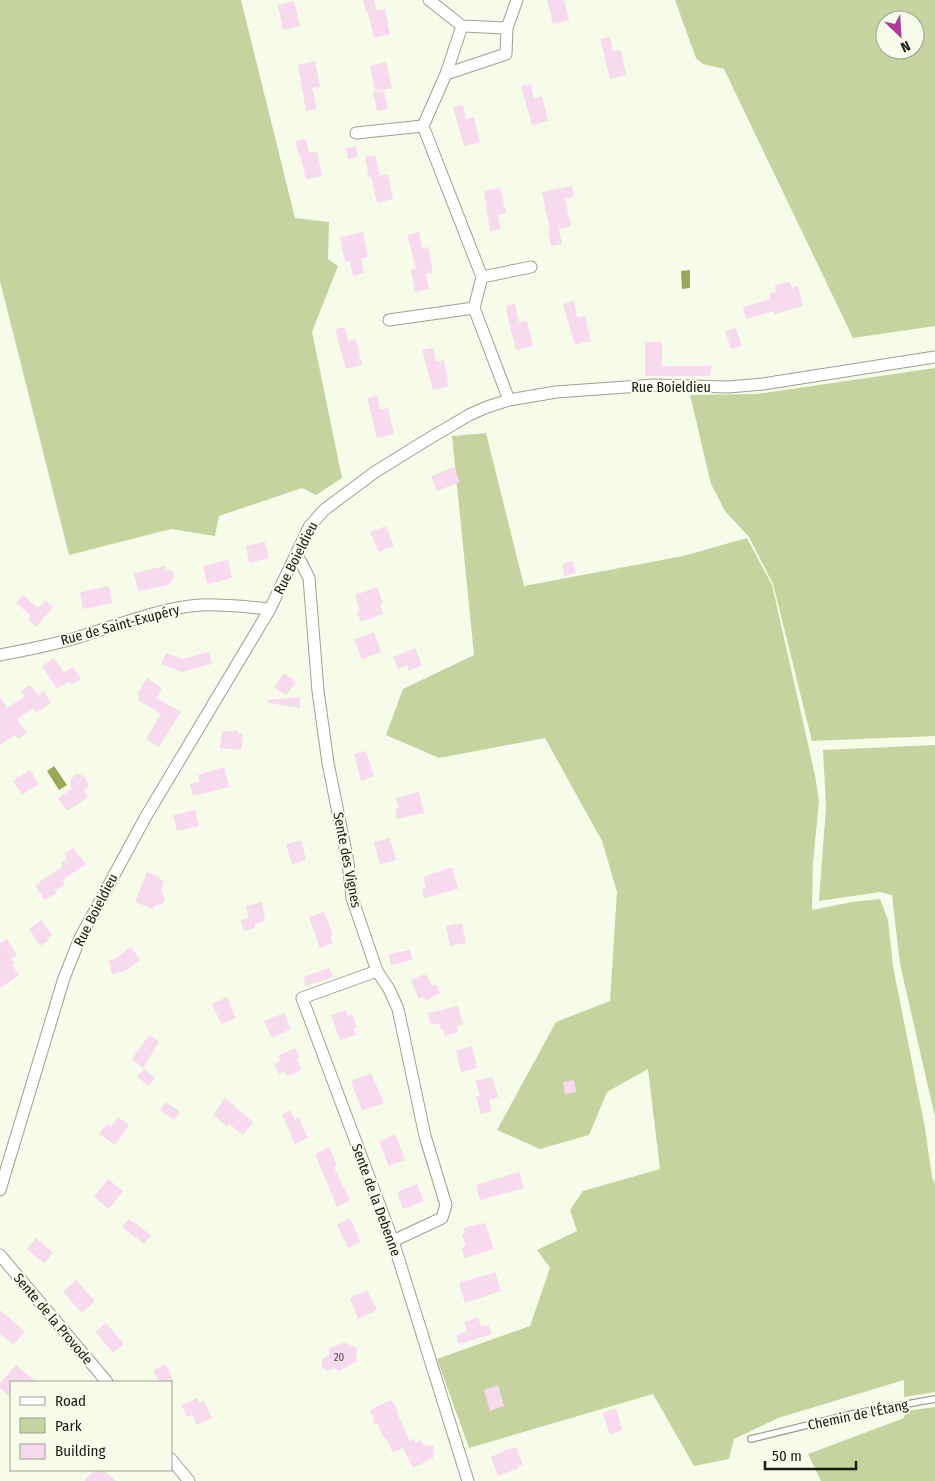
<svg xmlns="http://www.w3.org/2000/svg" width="935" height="1481" font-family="'Fira Sans Condensed',sans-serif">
	<rect width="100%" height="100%" fill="#f6fbea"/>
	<path fill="#c7d39e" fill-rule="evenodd" d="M0 0H241L295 218 329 222 328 259 338 266 312 332 342 478 316 495 302 488 219 516 215 536 171 529 69 555 0 281Z
		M675 0H935V326L853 338 724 69 703 64 696 58ZM885 20H915V50H885Z
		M935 368V736L812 741 773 584 749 537 725 511 711 484 690 395 756 394Z
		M486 433 524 586 683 556 747 538 772 585 815 775 819 801 813 863 812 910 852 902 880 899 888 920 893 966 925 1128 932 1177 935 1184V1392L904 1397V1380L778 1418 734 1439 729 1459 694 1466 653 1394 469 1448 437 1359 530 1326 550 1268 537 1250 577 1231 570 1210 583 1191 660 1169 648 1069 607 1092 589 1135 540 1149 497 1130 556 1022 610 1001 617 892 602 841 545 738 439 758 386 735 403 689 474 655 452 436Z
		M935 745V1117L900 964 892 895 880 892 819 901 826 807 823 750Z
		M935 1407V1481H821L808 1454 904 1418 906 1411Z"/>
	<path fill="#98a857" d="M690 270V288L682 289 681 271Z
		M54 766 67 785 59 790 47 771Z"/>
	<path fill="#f8daef" d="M363 0H374L377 11 366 13Z
		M547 0H564L569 20 553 24Z
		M294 1 300 26 283 30 278 5Z
		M385 9 390 34 374 38 368 13Z
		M610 37 613 51 621 50 626 75 610 79 600 39Z
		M315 61 320 87 312 88 317 109 306 111 298 65Z
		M386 62 392 88 375 91 370 66Z
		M531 84 534 98 542 96 548 121 532 125 521 86Z
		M384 91 388 109 377 111 373 92Z
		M463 105 466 119 474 117 480 142 464 146 453 107Z
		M306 139 309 153 317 151 322 176 306 180 300 155H299L295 141Z
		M356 146 358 157 348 159 346 148Z
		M375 155 380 174 369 178 365 157Z
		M388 174 393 199 377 203 371 177Z
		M572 186 574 197 565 199 571 226 559 229 562 244 551 246 548 231H550L542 192Z
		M500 188 506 213 498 215 501 229 490 231 484 191Z
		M363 232 368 257 361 259 364 273 353 276 350 261 345 262 340 237Z
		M419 232 422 248 428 247 433 273 426 274 429 289 415 292 411 270 416 268 407 235Z
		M790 282 792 288 798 286 803 306 774 314V311L746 319 743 307 771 299 769 293 776 292 775 285Z
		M574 301 577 317 585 316 591 341 575 345 563 304Z
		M515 304 519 322 527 321 533 346 516 350 506 310H507L506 306Z
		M345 327 348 341 356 339 362 365 346 369 335 329Z
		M736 328 742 346 731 349 725 331Z
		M645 342H662V366H712L710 376H645Z
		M433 348 436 362 444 360 449 386 433 390 422 350Z
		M377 396 380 410 388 408 394 434 377 438 367 398Z
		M454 467 460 482 437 491 431 476Z
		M386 526 394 546 379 552 370 532Z
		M265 542 269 558 249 563 246 546Z
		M228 560 232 578 207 584 203 566Z
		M573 561 576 573 564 576 562 564Z
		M165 566 166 569 172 571 174 575 173 579 168 585 138 591 134 573Z
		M109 586 112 603 83 609 80 592Z
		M377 587 383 603 380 604 383 614 361 622 357 612 360 611 355 595Z
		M23 595 38 608 45 600 53 607 36 627 28 620 31 616 16 603Z
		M374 632 381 652 362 659 354 640Z
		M415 648 422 665 409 671 407 665 398 669 393 657Z
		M209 652 212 664 181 672 161 664 166 653 182 659Z
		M54 658 64 672 73 667 81 679 72 685 70 681 57 689 42 666Z
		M284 673 296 682 286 695 274 687Z
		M147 678 162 688 156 698 181 712 159 747 146 739 161 714 138 700 140 696 137 694Z
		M30 685 38 695 44 691 51 703 36 713 33 708 17 719 27 733 18 739 15 735 0 745V697L7 708 25 696 21 691Z
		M300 697V708L268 703V700Z
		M222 731H238V733L243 734 241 750 220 748Z
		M366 751 374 776 361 781 354 754Z
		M224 767 229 787 193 796 190 784 200 781 198 775Z
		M30 770 39 784 22 795 13 781Z
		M76 774 82 775 86 779 88 785 84 792 88 797 67 811 58 798 71 789 70 780Z
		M419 792 424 813 397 819 395 809 399 808 396 798Z
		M195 810 199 826 177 831 173 815Z
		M390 838 396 860 380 864 374 842Z
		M301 840 306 860 292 864 286 844Z
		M73 848 86 864 63 880 65 884 55 891 57 893 45 900 35 886 40 883 39 882 63 866 61 863 67 859 64 854Z
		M452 867 458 889 424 898 422 889 426 888 423 877Z
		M147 872 160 877 159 879 164 881 161 890 165 899 162 904 154 906 153 909 135 902Z
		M262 902 265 921 254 924 255 928 244 931 241 920 249 918 246 906Z
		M324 912 333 935 330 936 333 943 320 948 309 917Z
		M41 920 52 935 47 939 48 941 40 946 29 929Z
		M462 923 466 943 450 946 446 926Z
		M7 939 17 955 11 959 14 963 12 965 19 975 0 988V943Z
		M131 947 140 960 125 971 112 974 109 960 115 959Z
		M410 950 412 960 391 965 389 954Z
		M329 968 333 977 306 986 303 977Z
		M424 974 427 976 432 986 436 984 440 993 425 1001 424 997 419 999 411 980Z
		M227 997 236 1018 221 1024 212 1004Z
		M458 1006 463 1024 457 1026 458 1032 445 1036 443 1029 441 1030 439 1023 431 1025 428 1013Z
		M346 1010 348 1016 352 1014 357 1027 353 1028 356 1035 340 1040 331 1015Z
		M284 1013 291 1029 272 1038 264 1021Z
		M149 1035 159 1042 143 1068 132 1059Z
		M472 1046 477 1068 461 1072 456 1051Z
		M295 1048 300 1058 297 1059 301 1070 287 1076 285 1071 279 1074 274 1064 281 1061 278 1056Z
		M144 1069 155 1078 149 1086 137 1077Z
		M371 1073 384 1103 362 1111 351 1081Z
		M492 1077 498 1097 489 1100 492 1111 481 1114 476 1096 480 1095 475 1081Z
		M574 1080 576 1092 565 1094 563 1082Z
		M225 1098 253 1122 243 1135 229 1124 227 1126 213 1115Z
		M166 1102 180 1112 174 1120 160 1110Z
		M290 1110 295 1120 299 1118 308 1138 295 1144 282 1114Z
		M118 1117 129 1125 115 1145 99 1134 107 1124 111 1127Z
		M395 1134 405 1160 389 1166 379 1142Z
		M329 1147 337 1166 334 1167 350 1200 337 1207 315 1154Z
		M519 1172 524 1188 480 1200 476 1185Z
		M108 1179 123 1191 109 1209 94 1197Z
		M417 1184 424 1201 403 1209 397 1192Z
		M350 1218 361 1242 348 1248 337 1225Z
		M129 1219 151 1235 144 1244 122 1227Z
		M485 1223 494 1249 465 1258 461 1248 466 1246 462 1235 465 1234 463 1228Z
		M36 1238 53 1253 44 1263 27 1249Z
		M495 1272 501 1291 465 1303 459 1283Z
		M76 1280 95 1301 82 1313 63 1292Z
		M367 1290 377 1310 358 1319 350 1298Z
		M0 1310 25 1332 13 1345 0 1333Z
		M478 1317 481 1327 489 1325 492 1334 459 1344 456 1335 467 1331 464 1322Z
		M106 1323 124 1344 113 1353 95 1332Z
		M344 1342 357 1348 356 1362 339 1371 334 1368 328 1371 322 1367V1359L329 1356V1349Z
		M166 1364 174 1382H159L153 1370Z
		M16 1365 36 1382H11V1398L0 1388V1383Z
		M498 1385 504 1406 490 1411 484 1390Z
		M197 1398 199 1403 204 1401 212 1418 197 1425 192 1415 187 1417 182 1405Z
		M391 1400 398 1411V1415L410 1441 414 1439 415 1443 421 1440 423 1445 434 1446 433 1458 413 1468 403 1448 393 1453 386 1438H384L378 1425 373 1422 374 1418 370 1410Z
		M616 1408 622 1430 610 1435 603 1413Z
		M513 1447 517 1449 523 1465 518 1466 519 1468 498 1476 491 1457Z
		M94 1470H103L116 1481H84Z"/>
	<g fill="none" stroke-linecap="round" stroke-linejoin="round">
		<defs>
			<path id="lane" d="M751 1439 852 1414 935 1399"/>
			<path id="street" d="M429 0 462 26 446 74
				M462 26 507 28
				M423 126 446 74 506 54 507 28 517 0
				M356 133 423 126 482 277 474 308 509 400
				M482 277 531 267
				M389 320 474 308
				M297 556 301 562 309 578 318 691 328 763 348 862 352 898 377 971 389 989 398 1009 425 1136 446 1205 442 1218 393 1241
				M0 655C26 650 53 645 79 637 119 625 159 608 201 605 224 604 248 607 270 609
				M377 971 302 998 393 1241 468 1481
				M0 1190 64 978 80 938 145 818 270 609 309 527 324 510 375 472 425 441 469 415 487 407 509 400 556 392 654 385 728 387 763 384 935 357
				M0 1255 107 1382
				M171 1459 189 1481"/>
		</defs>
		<use href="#lane" stroke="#9da191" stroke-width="8"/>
		<use href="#street" stroke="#9da191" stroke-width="13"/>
		<use href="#lane" stroke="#fff" stroke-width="5.5"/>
		<use href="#street" stroke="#fff" stroke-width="11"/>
	</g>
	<g text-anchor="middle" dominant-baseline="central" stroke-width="4" stroke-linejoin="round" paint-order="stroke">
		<g font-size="11" fill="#504a4b">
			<text x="339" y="1357">20</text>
		</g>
		<g font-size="14" fill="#181a14" stroke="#f6fbea">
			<text x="671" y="387">Rue Boieldieu</text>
			<text transform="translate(296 558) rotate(-63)">Rue Boieldieu</text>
			<text transform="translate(120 625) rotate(-15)">Rue de Saint-Exupéry</text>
			<text transform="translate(347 860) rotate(79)">Sente des Vignes</text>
			<text transform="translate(96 910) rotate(-63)">Rue Boieldieu</text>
			<text transform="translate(376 1200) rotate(70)">Sente de la Debenne</text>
			<text transform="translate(53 1319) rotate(50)">Sente de la Provode</text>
			<text transform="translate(858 1415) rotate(-12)">Chemin de l'Étang</text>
		</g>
	</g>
	<rect x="10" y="1381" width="162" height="90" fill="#f6fbea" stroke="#9da194"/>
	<rect x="20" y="1397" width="25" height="8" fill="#ffffff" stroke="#9da194"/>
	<text x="55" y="1406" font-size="15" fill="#181a14">Road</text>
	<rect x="20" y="1418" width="25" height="15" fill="#c7d39e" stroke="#9da194"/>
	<text x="55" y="1431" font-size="15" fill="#181a14">Park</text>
	<rect x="20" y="1444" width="25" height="15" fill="#f8daef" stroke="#9da194"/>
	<text x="55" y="1456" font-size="15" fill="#181a14">Building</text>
	<g transform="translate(900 35) rotate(155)"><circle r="24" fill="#f6fbea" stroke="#9da194"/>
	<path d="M0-4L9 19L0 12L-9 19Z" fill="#ad3b97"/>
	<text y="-8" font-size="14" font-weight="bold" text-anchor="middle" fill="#181a14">N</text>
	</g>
	<path d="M765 1461v8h91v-8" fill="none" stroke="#181a14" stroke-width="2.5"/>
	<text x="772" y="1461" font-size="15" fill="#181a14" stroke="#f6fbea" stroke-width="4" paint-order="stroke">50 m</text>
</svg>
